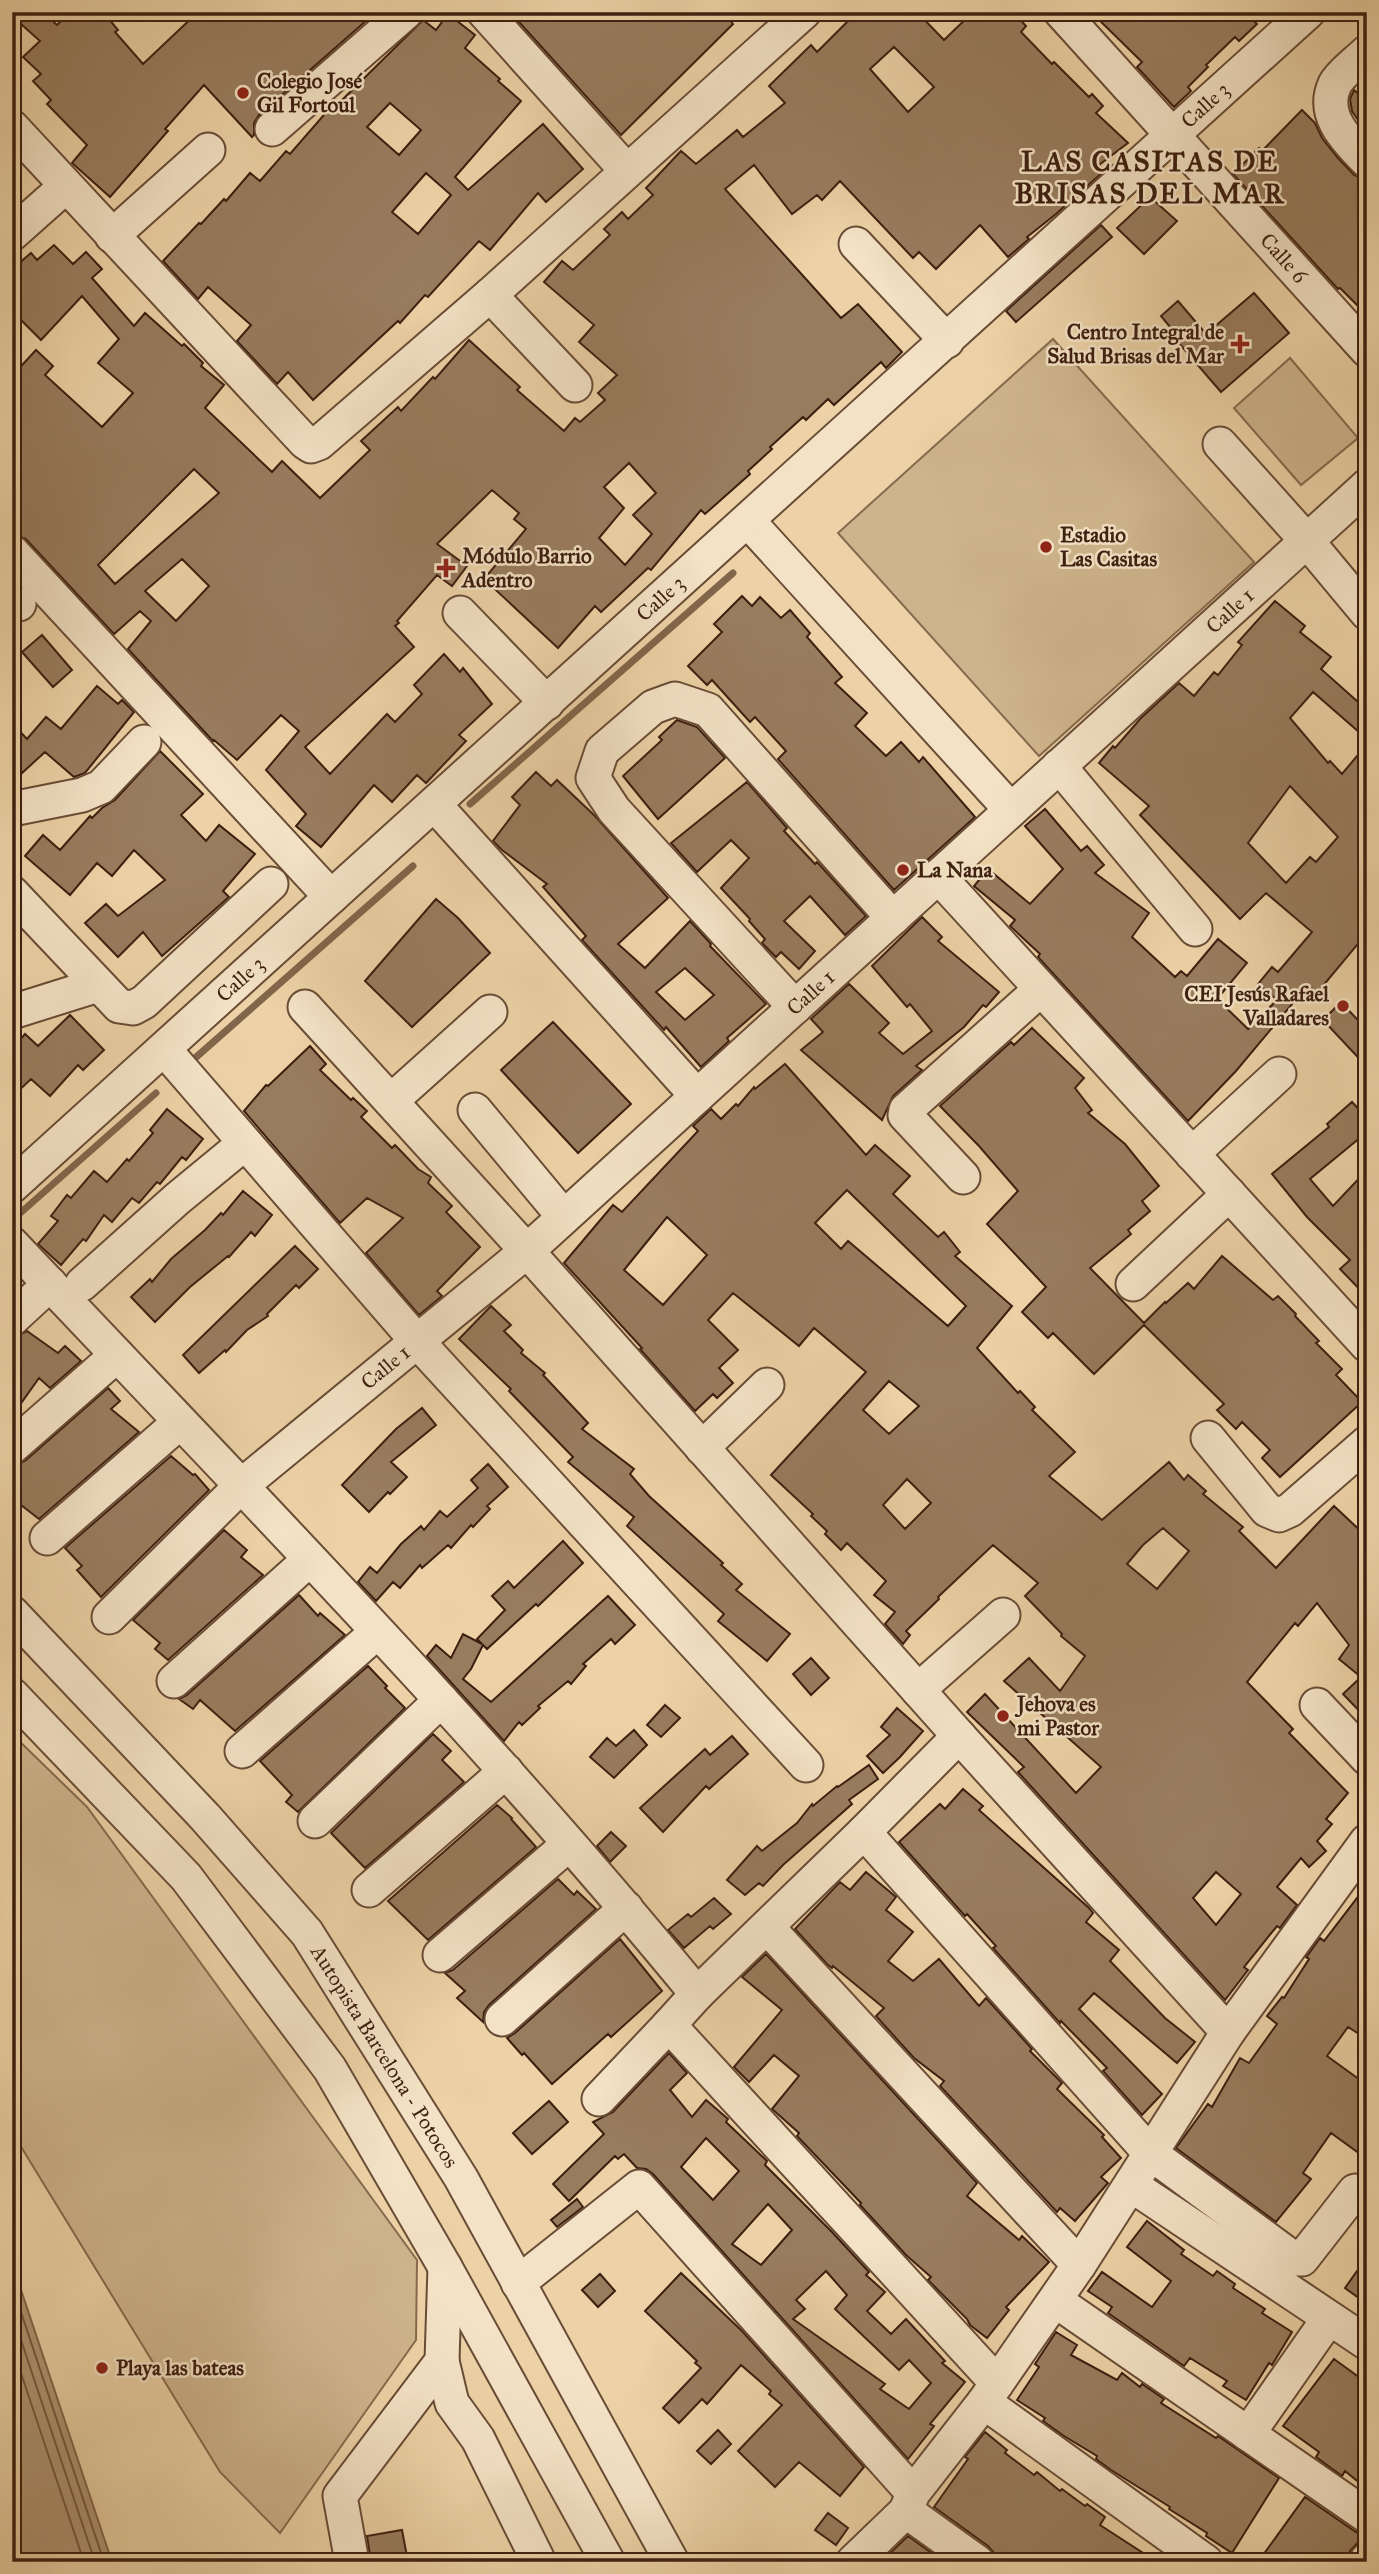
<svg xmlns="http://www.w3.org/2000/svg" width="1379" height="2574" font-family="'IM FELL Great Primer',serif">
	<rect width="100%" height="100%" fill="#ecd2a6"/>
	<filter id="stains"><feTurbulence type="fractalNoise" baseFrequency=".00286" numOctaves="4"/><feColorMatrix values="0 0 0 0 .2 0 0 0 0 .09 0 0 0 0 .02 0 0 0 .5 -.17"/></filter>
	<radialGradient id="worn" r=".72"><stop offset=".6" stop-color="#630" stop-opacity="0"/><stop offset="1" stop-color="#630" stop-opacity=".3"/></radialGradient>
	<path fill="#ceb48c" stroke="#866a4e" stroke-width="2" d="M1053 339 1254 562 1039 756 838 533Z
		M1290 358 1358 438 1301 485 1234 408Z
		M12 1734 87 1807 417 2260 416 2340 280 2533 220 2472 12 2132Z"/>
	<path fill="#b09573" stroke="#82664b" stroke-width="2" d="M12 2263 112 2562H12Z"/>
	<g fill="none" stroke-linecap="round" stroke-linejoin="round">
		<path stroke="#765a42" stroke-width="2" d="M12 2285 104 2562
			M12 2313 95 2562
			M12 2346 84 2562"/>
		<path stroke="#82664b" stroke-width="7" d="M470 804 733 573
			M194 1059 413 866
			M18 1215 156 1093"/>
	</g>
	<path fill="#987c5e" stroke="#3d1f10" stroke-width="2" fill-rule="evenodd" d="M12 12H42L57 25 71 12H103L118 30 115 32 143 64 198 12H376L259 115 254 123V135L252 137 204 85 165 129 168 131 110 197 72 163 87 145 47 104 51 100 33 81 41 74 23 57 40 41 12 16Z
		M510 12H740L731 21 733 24 621 135Z
		M857 12H917L944 40 973 12H1013L1026 26 1021 32 1052 64 1054 62 1089 97 1092 94 1103 106 1096 113 1128 143 1099 165 1104 171 1056 214 1027 237 1029 239 1008 257 980 225 936 269 919 252 913 258 840 181 822 200 817 195 792 214 754 165 725 189 841 318 858 304 902 352 886 368 881 362 834 405 828 399 806 420 803 417 770 447 772 449 748 471 750 474 705 514 701 510 651 570 648 568 601 612 595 606 558 648 484 579 526 529 514 519 519 513 492 490 437 544 467 566 452 586 437 575 397 621 399 623 395 626 414 647 305 747 330 774 387 714 395 722 422 694 414 685 444 654 460 672 463 668 492 704 459 735 466 741 426 783 417 775 392 802 374 785 321 847 296 826 306 814 266 770 299 731 281 715 237 760 214 740 213 741 128 649 151 621 140 611 114 634 26 539 12 533V376L36 350 53 366 45 375 102 427 133 393 98 363 119 339 82 296 41 340 12 311V269L31 253 37 260 54 245 73 264 86 252 102 269 92 278 134 326 145 313 182 346 184 344 203 363 201 366 224 385 205 408 272 472 282 461 320 498 370 450 361 441 398 407 401 411 433 377 435 379 469 340 520 387 517 390 564 431 575 418 580 422 605 400 598 393 617 375 579 342 594 325 544 282 562 261 573 270 610 235 604 229 622 212 628 219 653 195 646 188 681 151 696 164 737 130 743 137 785 103 769 86 811 45 817 52ZM894 47 934 87 908 112 870 69ZM629 463 656 493 633 515 652 534 625 565 599 538 624 508 604 487ZM194 469 219 493 115 584 98 565ZM182 559 209 586 176 621 145 591Z
		M1091 12H1245L1257 24 1239 41 1235 37 1206 65 1208 67 1188 87 1191 91 1174 107 1137 67 1142 62Z
		M448 14 475 35 465 48 500 79 498 81 521 101 455 177 468 190 543 124 583 169 546 202 538 193 490 250 479 241 428 297 425 295 400 323 398 321 313 400 288 372 277 384 237 341 251 325 208 287 198 299 163 261 199 223 201 224 224 199 226 201 250 173 260 181 286 151 290 154 336 101 339 103 423 20 436 30ZM390 103 421 130 399 155 367 127ZM426 173 451 195 418 234 392 212Z
		M1354 90 1367 101V133L1352 111 1350 99Z
		M1302 110 1315 123 1322 138 1338 158 1354 175 1367 180V315L1340 288 1338 289 1233 174 1259 148 1262 151Z
		M1150 197 1177 221 1144 254 1117 228Z
		M1101 225 1112 237 1016 322 1006 311Z
		M1254 293 1289 333 1221 392 1177 341 1180 339 1161 316 1178 301 1206 334Z
		M742 596 752 606 760 597 781 618 790 610 810 633 807 637 842 677 835 683 867 713 855 726 886 756 901 742 919 762 923 757 975 817 894 890 778 759 786 751 755 717 750 722 712 680 707 685 688 666 722 632 714 624Z
		M1275 601 1305 626 1300 632 1331 657 1321 669 1367 710V739L1313 692 1290 718 1328 763 1330 761 1342 774 1367 744V933L1317 993 1308 985 1236 1071 1188 1121 1038 957 1040 954 1010 926 1015 920 974 886 988 869 1030 904 1063 869 1025 826 1045 809 1081 851 1087 846 1104 865 1095 873 1149 913 1132 937 1175 977 1181 971 1187 976 1218 939 1247 963 1217 999 1248 1029 1277 1000 1258 984 1272 967 1278 972 1312 932 1266 893 1240 919 1140 815 1149 806 1099 763 1113 746 1115 748 1141 718 1179 683 1194 696 1214 672 1218 675 1242 645 1238 642ZM1290 786 1338 837 1316 862 1310 857 1286 883 1248 843Z
		M42 635 72 670 53 687 22 652Z
		M97 686 118 704 122 700 134 712 85 773 74 777 45 752 22 773 12 762V723L27 739 46 717 61 729Z
		M677 720 697 727 725 758 658 819 623 776 662 740 659 737Z
		M160 751 203 794 181 815 206 841 219 825 255 854 223 891 229 897 162 956 143 932 118 957 85 923 106 904 118 916 165 880 134 850 112 876 97 863 70 895 25 856 43 835 60 850 90 816 92 818 102 808 115 800Z
		M536 772 551 786 557 780 595 816 668 898 618 944 645 968 690 921 711 944 710 946 766 1004 727 1038 729 1041 701 1067 666 1027 664 1030 582 940 586 936 543 887 547 884 502 850 493 841 520 805 512 797ZM685 968 714 995 685 1020 656 992Z
		M747 782 787 828 784 831 815 864 817 862 866 916 845 935 810 896 784 921 815 951 799 969 781 952 776 957 762 943 765 939 749 921 750 919 721 888 749 858 731 840 697 872 671 843Z
		M436 899 458 918 490 953 412 1027 365 981Z
		M922 917 942 937 938 941 999 992 986 1007 983 1005 964 1027 916 1066 922 1070 893 1096 882 1120 801 1050 823 1032 811 1019 849 984 889 1023 879 1033 903 1054 932 1031 910 1004 907 1007 872 966Z
		M1341 1002 1367 1030V1067L1323 1020Z
		M70 1015 104 1050 83 1070 78 1065 50 1096 31 1079 12 1097V1049L25 1034 38 1046Z
		M553 1022 631 1104 578 1153 501 1070Z
		M1032 1028 1084 1078 1075 1088 1092 1110 1088 1113 1125 1144 1159 1186 1142 1201 1150 1211 1128 1230 1131 1234 1090 1268 1144 1323 1165 1302 1166 1303 1188 1283 1194 1289 1222 1256 1273 1300 1278 1296 1296 1314 1295 1316 1319 1341 1316 1343 1342 1369 1336 1375 1362 1402 1280 1477 1262 1458 1270 1450 1242 1422 1236 1429 1217 1410 1224 1404 1144 1325 1094 1374 1053 1333 1048 1338 1022 1312 1046 1287 987 1224 1018 1191 979 1146 940 1106 1011 1042 1014 1045Z
		M310 1046 326 1064 320 1070 351 1100 353 1098 367 1111 361 1117 392 1148 395 1145 418 1169 431 1177 428 1183 452 1206 446 1212 480 1247 437 1291 442 1296 419 1315 366 1253 403 1218 367 1198 340 1223 244 1111 266 1085 268 1086Z
		M785 1064 866 1155 875 1145 910 1176 893 1194 938 1237 944 1232 960 1252 955 1256 1012 1306 977 1348 1018 1393 1020 1391 1035 1407 1032 1410 1075 1452 1049 1476 1102 1520 1169 1462 1184 1480 1188 1475 1206 1491 1203 1494 1243 1527 1239 1531 1276 1568 1334 1506 1367 1537V1719L1343 1694 1361 1677 1339 1659 1349 1645 1317 1603 1298 1626 1295 1623 1247 1682 1293 1729 1289 1733 1348 1793 1326 1819 1332 1824 1317 1841 1326 1851 1309 1867 1301 1858 1277 1887 1297 1905 1282 1925 1280 1928 1277 1926 1244 1967 1248 1970 1225 2000 1018 1772 1024 1767 967 1712 985 1694 1076 1793 1101 1767 1004 1681 1029 1658 1060 1691 1085 1656 1061 1636 1062 1634 1025 1596 1038 1583 993 1545 938 1597 939 1599 906 1631 910 1635 903 1644 885 1624 895 1612 874 1595 886 1581 847 1543 841 1550 825 1534 827 1531 811 1516 813 1514 771 1475 866 1372 814 1328 799 1346 733 1293 708 1320 738 1350 719 1368 733 1383 717 1398 713 1394 695 1411 640 1349 642 1348 564 1263 613 1205 622 1212 698 1131 693 1126 711 1109 721 1119 736 1104 738 1106 754 1087 755 1089ZM847 1190 966 1306 948 1326 848 1241 841 1249 815 1223ZM667 1217 707 1255 663 1305 624 1270ZM889 1381 919 1406 889 1434 863 1410ZM907 1479 931 1503 905 1529 883 1505ZM1163 1528 1189 1551 1157 1589 1127 1564 1143 1545ZM1216 1872 1241 1894 1216 1925 1193 1898Z
		M1352 1102 1367 1118V1132L1310 1179 1333 1206 1367 1170V1297L1340 1269 1350 1260 1307 1217 1272 1174 1329 1127 1327 1124Z
		M167 1109 203 1139 186 1160 182 1157 160 1184 157 1182 139 1203 132 1198 112 1222 104 1215 86 1241 83 1239 61 1265 38 1244 58 1221 51 1216 67 1195 71 1198 94 1171 107 1182 127 1159 129 1161 153 1133 150 1130Z
		M243 1191 272 1215 255 1236 251 1232 229 1257 228 1256 190 1287 155 1322 131 1297 150 1279 152 1282 171 1259 205 1230 221 1213 223 1215Z
		M295 1246 318 1269 299 1288 296 1285 267 1314 268 1316 247 1330 226 1352 225 1350 199 1373 183 1355Z
		M491 1306 511 1325 504 1331 523 1350 521 1353 545 1373 543 1375 588 1423 582 1429 634 1469 630 1474 649 1496 723 1563 721 1565 742 1584 736 1590 790 1634 767 1661 718 1621 724 1614 627 1526 634 1517 568 1462 573 1457 509 1391 511 1389 459 1339Z
		M27 1331 58 1353 65 1346 81 1361 50 1388 39 1378 12 1416V1338Z
		M108 1388 120 1401 111 1409 139 1432 39 1519 12 1498V1466L25 1461Z
		M422 1408 436 1425 391 1462 407 1477 390 1494 388 1492 369 1512 342 1485 396 1429Z
		M171 1456 193 1475 195 1474 209 1490 101 1597 77 1570 82 1566 65 1548Z
		M488 1464 508 1487 487 1506 490 1509 473 1527 471 1525 451 1548 448 1545 422 1568 420 1565 400 1588 393 1582 376 1601 358 1582 370 1567 377 1573 401 1544 421 1526 424 1530 440 1511 447 1517 478 1488 471 1480Z
		M224 1530 247 1550 241 1557 263 1575 168 1660 155 1649 160 1643 133 1620Z
		M563 1541 583 1563 538 1606 536 1604 487 1649 483 1645 471 1669 463 1679 491 1702 608 1596 635 1625 615 1644 611 1639 583 1664 586 1666 571 1684 568 1681 538 1706 540 1708 522 1725 519 1722 504 1741 427 1656 436 1645 451 1658 463 1634 482 1644 477 1639 505 1610 492 1596 508 1581 514 1588Z
		M299 1595 318 1616 320 1613 345 1635 235 1731 200 1700 193 1709 179 1699 187 1695Z
		M811 1658 829 1678 811 1695 793 1674Z
		M368 1666 387 1686 385 1688 405 1708 298 1812 286 1802 292 1795 260 1761Z
		M665 1705 680 1718 661 1737 647 1725Z
		M897 1708 923 1731 900 1757 883 1773 867 1756 890 1735 881 1727Z
		M634 1730 647 1745 614 1778 590 1757 607 1738 616 1746Z
		M433 1734 451 1751 442 1760 464 1782 365 1868 331 1833Z
		M732 1736 748 1754 709 1789 706 1786 663 1832 640 1808 705 1749 710 1755Z
		M869 1765 878 1779 849 1800 852 1804 783 1865 763 1886 759 1883 745 1895 727 1880 757 1846 762 1851 797 1823 812 1804 813 1806 837 1786 838 1787Z
		M963 1789 983 1806 979 1810 1089 1908 1093 1913 1086 1922 1119 1950 1110 1961 1165 2018 1195 2042 1177 2063 1094 1993 1079 2009 1162 2094 1142 2115 1103 2071 1107 2068 1061 2021 1060 2023 993 1948 996 1946 967 1914 965 1916 899 1842 940 1804 945 1809Z
		M497 1805 512 1818 511 1819 536 1847 428 1940 388 1901Z
		M611 1832 626 1846 610 1862 597 1846Z
		M866 1872 896 1897 886 1910 913 1932 888 1961 913 1981 939 1959 979 2006 986 1998 1032 2049 1030 2051 1062 2083 1057 2089 1104 2135 1102 2137 1121 2158 1101 2177 1108 2183 1075 2221 1060 2208 1057 2212 940 2086 944 2081 914 2058 876 2016 884 2008 833 1966 832 1968 827 1964 795 1929 840 1882 850 1890Z
		M558 1879 574 1895 577 1891 596 1909 489 2005 484 2012 483 2022 457 1998 465 1991 445 1973 453 1970Z
		M1367 1885V2039L1348 2027 1327 2056 1367 2085V2159L1331 2133 1303 2173 1311 2179 1276 2222 1176 2148 1208 2104 1212 2107 1240 2058 1249 2063 1277 2024 1267 2016 1282 1997 1284 1998 1309 1959 1306 1957 1307 1956 1320 1938 1324 1941Z
		M714 1898 731 1914 713 1929 710 1926 684 1948 668 1930 688 1914 691 1917Z
		M620 1939 662 1991 611 2037 608 2034 552 2084 524 2053 522 2055 507 2038 515 2033Z
		M766 1954 977 2183 967 2196 1019 2240 1022 2236 1049 2262 1006 2307 1009 2310 987 2338 970 2325 967 2319 928 2280 931 2277 906 2255 860 2205 861 2203 797 2136 799 2133 772 2109 799 2076 774 2055 749 2082 734 2067 782 2010 742 1977Z
		M669 2053 687 2073 670 2090 692 2117 706 2100 728 2119 726 2122 767 2161 765 2165 832 2232 869 2272 866 2275 885 2292 867 2311 891 2334 906 2319 945 2361 942 2363 965 2382 930 2424 934 2426 908 2459 653 2174 646 2169 637 2168 624 2154 618 2159 615 2156 569 2201 553 2184 604 2134 593 2122 613 2112ZM706 2138 739 2171 713 2200 681 2167ZM768 2204 792 2230 761 2265 732 2244ZM826 2271 847 2295 835 2309 899 2370 909 2360 931 2383 909 2409 880 2389 885 2384 793 2319 805 2309 796 2300Z
		M549 2101 568 2122 532 2154 513 2133Z
		M577 2199 583 2207 557 2227 551 2220Z
		M1147 2221 1184 2250 1181 2254 1213 2276 1217 2271 1235 2284 1233 2288 1265 2309 1262 2313 1292 2332 1272 2365 1269 2363 1246 2400 1223 2386 1227 2381 1190 2358 1184 2366 1108 2313 1112 2307 1088 2291 1102 2272 1152 2307 1171 2281 1127 2247Z
		M1367 2257V2304L1345 2288Z
		M681 2273 742 2331 864 2467 840 2496 799 2462 775 2487 738 2451 782 2405 769 2394 771 2391 741 2365 707 2404 702 2399 679 2423 663 2408 701 2368 695 2363 697 2361 645 2311Z
		M600 2274 615 2291 598 2307 582 2290Z
		M1056 2332 1077 2345 1071 2355 1117 2380 1122 2373 1140 2387 1142 2384 1164 2399 1161 2403 1216 2438 1218 2436 1279 2478 1232 2553 1206 2536 1207 2533 1169 2509 1170 2507 1111 2470 1096 2459 1097 2456 1064 2436 1043 2421 1045 2418 1017 2400 1039 2367 1035 2364Z
		M1334 2359 1367 2383 1359 2394 1367 2400V2489L1345 2471 1342 2476 1316 2457 1319 2452 1283 2426Z
		M718 2430 731 2444 711 2464 697 2451Z
		M985 2432 1007 2450 1005 2453 1034 2475 1037 2472 1060 2491 1062 2489 1085 2506 1087 2504 1105 2517 1100 2525 1157 2562H996L994 2553 988 2546 934 2507 968 2459 965 2457Z
		M1305 2497 1356 2532 1365 2535 1350 2551 1347 2562H1258Z
		M828 2513 848 2528 836 2545 815 2530Z
		M402 2530 408 2562H371L367 2536Z
		M908 2536 944 2562H881Z"/>
	<g fill="none" stroke-linecap="round" stroke-linejoin="round">
		<defs>
			<g id="minor">
				<path d="M484 12 626 170"/>
				<path id="s1" d="M1061 12 1367 350"/>
				<path d="M1367 52C1358 61 1341 73 1335 84 1320 116 1348 141 1367 161"/>
				<path d="M12 127 305 442 311 446 319 443 490 295 804 12"/>
				<path d="M272 129 406 12"/>
				<path d="M12 234 66 186"/>
				<path d="M112 236 208 150"/>
				<path d="M856 244 947 341"/>
				<path d="M490 295 575 385"/>
				<path d="M1220 444 1307 541 1367 613"/>
				<path d="M748 521 1011 810"/>
				<path d="M12 552 331 897"/>
				<path d="M12 605 19 604"/>
				<path d="M460 613 547 703"/>
				<path d="M1059 766 1195 929"/>
				<path d="M434 804 697 1096"/>
				<path d="M12 809 82 795 101 787 144 742"/>
				<path d="M938 876 1367 1345"/>
				<path d="M12 893 119 1006 133 1008 144 1002 271 884"/>
				<path d="M305 1007 527 1251 959 1736"/>
				<path d="M795 1007 614 810 593 778 602 751 653 707 675 699 708 710 893 918"/>
				<path d="M12 1012 98 985"/>
				<path d="M164 1049 416 1340 806 1765"/>
				<path d="M391 1101 490 1012"/>
				<path d="M475 1110 564 1217"/>
				<path d="M1192 1154 1279 1074"/>
				<path d="M963 1177 905 1115 906 1110 1041 989"/>
				<path id="s2" d="M12 1186 1308 12"/>
				<path d="M12 1244C244 1490 482 1732 697 1994L669 2025 997 2383 984 2402 1206 2562"/>
				<path d="M82 1284 177 1199 245 1143"/>
				<path d="M1133 1284 1229 1194"/>
				<path d="M12 1319 50 1284"/>
				<path d="M1208 1438 1267 1510 1279 1515 1290 1510 1367 1443"/>
				<path d="M12 1447 117 1355"/>
				<path d="M702 1448 767 1385"/>
				<path d="M47 1538 180 1422"/>
				<path id="s3" d="M12 1613 205 1817 307 1933 461 2178 672 2562"/>
				<path id="s4" d="M109 1617 241 1486 527 1251 1367 486"/>
				<path d="M174 1681 309 1560"/>
				<path d="M918 1690 1003 1615"/>
				<path d="M12 1695 186 1877 330 2069 445 2267 608 2562"/>
				<path d="M1317 1705 1367 1758"/>
				<path d="M242 1751 377 1632"/>
				<path d="M315 1821 441 1700"/>
				<path d="M864 1832 1150 2153 1294 2259H1302L1355 2191"/>
				<path d="M369 1890 506 1771"/>
				<path d="M767 1927 1079 2265"/>
				<path d="M440 1955 569 1844"/>
				<path d="M697 1994 864 1832 959 1736 1228 2032"/>
				<path d="M502 2019 626 1908"/>
				<path d="M599 2099 669 2025"/>
				<path d="M1131 2185 1367 2343"/>
				<path d="M518 2283 639 2187 913 2493"/>
				<path d="M1056 2301 1367 2516"/>
				<path d="M442 2361 452 2403 478 2439 539 2562"/>
				<path d="M997 2383 1079 2265 1228 2032 1367 1841"/>
				<path d="M1248 2434 1329 2318"/>
				<path d="M352 2562 340 2496 442 2361 445 2267"/>
				<path d="M853 2562 906 2511"/>
				<path d="M977 2562 906 2511 913 2493 984 2402"/>
				<path d="M1366 2562 1367 2560"/>
			</g>
		</defs>
		<use href="#minor" stroke="#694c36" stroke-width="37"/>
		<use href="#minor" stroke="#f3e2c5" stroke-width="33"/>
	</g>
	<g fill="#8f2418" stroke="#f3e2c5" stroke-width="2.5">
		<circle cx="243" cy="93" r="7"/>
		<path d="M1236.5 333.5h7v7h7v7h-7v7h-7v-7h-7v-7h7z"/>
		<circle cx="1046" cy="547" r="7"/>
		<path d="M442.5 557.5h7v7h7v7h-7v7h-7v-7h-7v-7h7z"/>
		<circle cx="903" cy="870" r="7"/>
		<circle cx="1343" cy="1006" r="7"/>
		<circle cx="1003" cy="1716" r="7"/>
		<circle cx="102" cy="2368" r="7"/>
	</g>
	<g text-anchor="middle" dominant-baseline="central" stroke-width="5" stroke-linejoin="round" paint-order="stroke">
		<g font-size="21" font-weight="bold" fill="#3d1f10" stroke="#f3e2c5" text-anchor="start">
			<text x="257" y="81">Colegio José<tspan x="257" dy="24">Gil Fortoul</tspan></text>
			<text x="1224" y="332" text-anchor="end">Centro Integral de<tspan x="1224" dy="24">Salud Brisas del Mar</tspan></text>
			<text x="1060" y="535">Estadio<tspan x="1060" dy="24">Las Casitas</tspan></text>
			<text x="462" y="556">Módulo Barrio<tspan x="462" dy="24">Adentro</tspan></text>
			<text x="917" y="870">La Nana</text>
			<text x="1329" y="994" text-anchor="end">CEI Jesús Rafael<tspan x="1329" dy="24">Valladares</tspan></text>
			<text x="1017" y="1704">Jehova es<tspan x="1017" dy="24">mi Pastor</tspan></text>
			<text x="116" y="2368">Playa las bateas</text>
		</g>
		<g font-size="21" fill="#3d1f10" stroke="#f3e2c5">
			<text stroke="none"><textPath href="#s2" startOffset="1610">Calle 3</textPath></text>
			<text stroke="none"><textPath href="#s1" startOffset="332">Calle 6</textPath></text>
			<text stroke="none"><textPath href="#s2" startOffset="875">Calle 3</textPath></text>
			<text stroke="none"><textPath href="#s4" startOffset="1507">Calle 1</textPath></text>
			<text stroke="none"><textPath href="#s2" startOffset="308">Calle 3</textPath></text>
			<text stroke="none"><textPath href="#s4" startOffset="940">Calle 1</textPath></text>
			<text stroke="none"><textPath href="#s4" startOffset="373">Calle 1</textPath></text>
			<text stroke="none"><textPath href="#s3" startOffset="581">Autopista Barcelona - Potocos</textPath></text>
		</g>
		<g font-size="28" font-weight="bold" letter-spacing="2" fill="#3d1f10" stroke="#f3e2c5">
			<text x="1150" y="161">LAS CASITAS DE<tspan x="1150" dy="32">BRISAS DEL MAR</tspan></text>
		</g>
	</g>
	<rect width="1379" height="2574" fill="none" stroke="#ecd2a6" stroke-width="42"/>
	<rect x="14" y="14" width="1351" height="2546" fill="none" stroke="#3d1f10" stroke-width="3.5"/>
	<rect x="21" y="21" width="1337" height="2532" fill="none" stroke="#3d1f10" stroke-width="2"/>
	<rect width="100%" height="100%" filter="url(#stains)"/>
	<rect width="100%" height="100%" fill="url(#worn)"/>
</svg>
